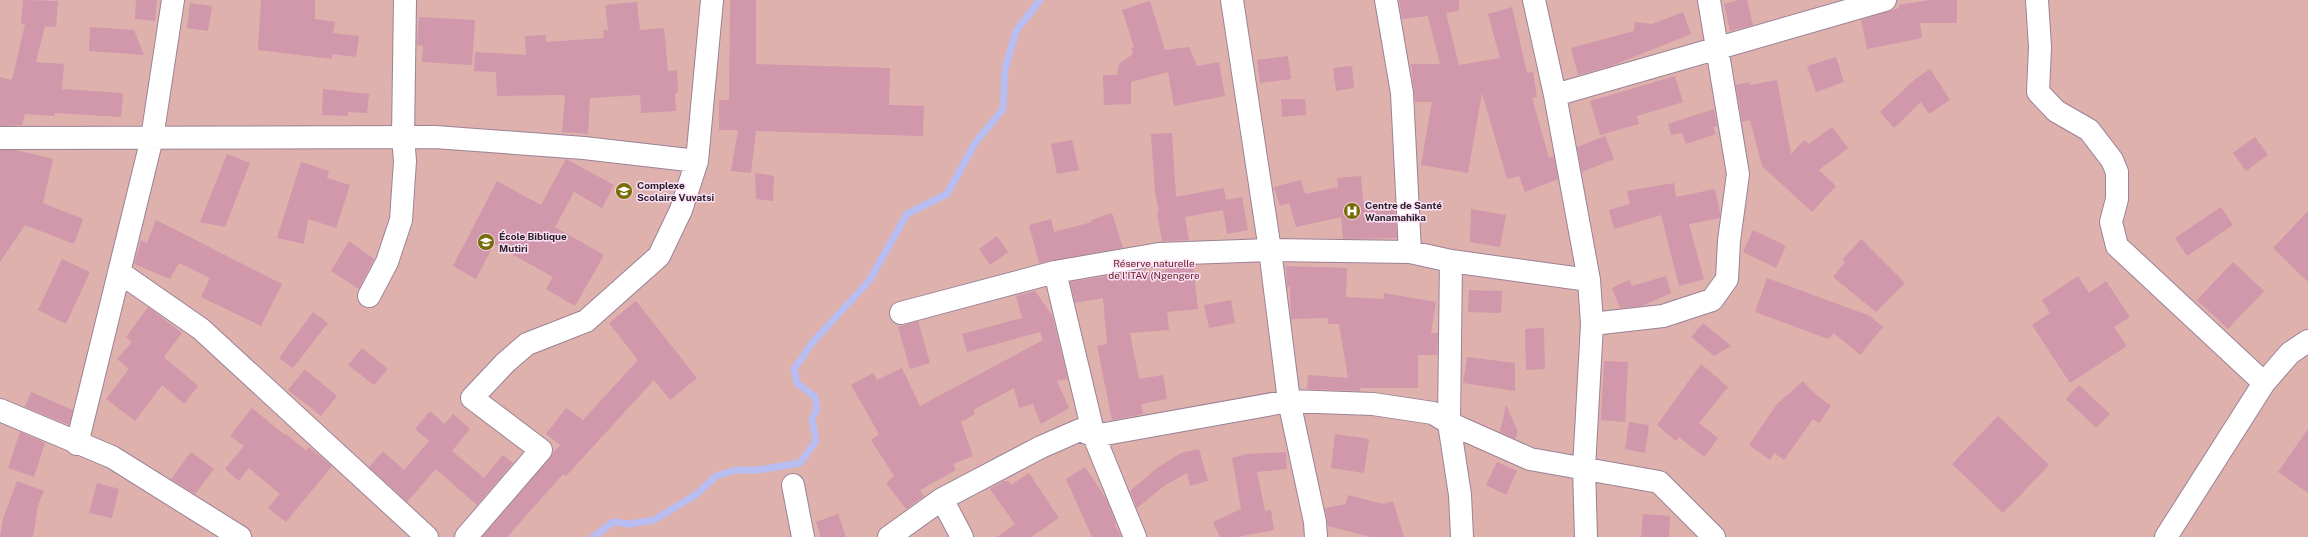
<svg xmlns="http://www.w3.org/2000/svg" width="2308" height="537" font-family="'Public Sans',sans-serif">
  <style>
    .green { fill: #deb1ad }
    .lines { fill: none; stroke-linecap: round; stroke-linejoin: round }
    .stream { stroke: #b8bdf2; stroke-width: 7 }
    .building { fill: #d197aa }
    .minor-casing { stroke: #9b8297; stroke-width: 24 }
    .minor { stroke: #fff; stroke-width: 22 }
    .labels { text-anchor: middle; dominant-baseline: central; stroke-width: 3; stroke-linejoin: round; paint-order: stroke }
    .poi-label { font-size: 10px; font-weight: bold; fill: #2b2129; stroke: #fbe0f6; text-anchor: start }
    .park-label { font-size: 10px; fill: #621a1b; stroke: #fbe0f6 }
  </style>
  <rect width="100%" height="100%" fill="#fbe0f6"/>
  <path class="green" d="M 0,0 L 2308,0 L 2308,537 L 0,537 Z"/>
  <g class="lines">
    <path class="stream" d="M 593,537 L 613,522 L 630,524 L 654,520 L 697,494 L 716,476 L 736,470 L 758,470 L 800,463 L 816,441 L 812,418 L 817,409 L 815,397 L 797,383 L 794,369 L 812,343 L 869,281 L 907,214 L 947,194 L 975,143 L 1003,109 L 1005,69 L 1016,31 L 1040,0"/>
  </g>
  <path class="building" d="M 23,0 L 58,1 L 56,27 L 45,26 L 36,62 L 64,64 L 62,89 L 123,93 L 121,117 L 55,113 L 54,116 L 25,114 L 22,125 L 0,126 L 0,77 L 12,80 L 25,24 L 21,24 Z
    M 136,0 L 157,0 L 155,21 L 135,19 Z
    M 261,0 L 315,0 L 315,19 L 335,22 L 333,33 L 359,36 L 356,57 L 332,54 L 332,59 L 258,50 Z
    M 730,0 L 756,0 L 756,64 L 890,68 L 889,105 L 924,106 L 923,136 L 756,131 L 751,173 L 731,171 L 738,130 L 719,130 L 719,100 L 729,100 Z
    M 1399,0 L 1459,0 L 1459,11 L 1446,13 L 1459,65 L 1500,58 L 1488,14 L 1512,7 L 1527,73 L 1533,72 L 1537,97 L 1532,98 L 1549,158 L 1554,156 L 1558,179 L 1525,192 L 1519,176 L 1507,179 L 1482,93 L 1468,173 L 1421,165 L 1432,102 L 1415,102 L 1411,64 L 1440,64 L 1428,16 L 1402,19 Z
    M 1739,0 L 1747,0 L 1753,25 L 1730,31 L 1724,4 Z
    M 1931,0 L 1957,0 L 1957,23 L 1920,23 L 1922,38 L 1867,49 L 1861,20 L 1899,8 L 1899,5 Z
    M 1150,1 L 1165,50 L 1189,47 L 1197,66 L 1219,62 L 1225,96 L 1174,106 L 1168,72 L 1131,82 L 1131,104 L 1104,105 L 1103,75 L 1117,75 L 1119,64 L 1133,54 L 1131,48 L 1134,47 L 1122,10 Z
    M 637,2 L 640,30 L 664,28 L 668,71 L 677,70 L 678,93 L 675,93 L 676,111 L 641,113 L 640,95 L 590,98 L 588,134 L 562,132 L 565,95 L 497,96 L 496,72 L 474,71 L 475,52 L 526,55 L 525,36 L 546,35 L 546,42 L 604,38 L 603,30 L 608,30 L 605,5 Z
    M 190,3 L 212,6 L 208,31 L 187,28 Z
    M 1683,12 L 1691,34 L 1611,66 L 1578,75 L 1571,48 L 1634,31 L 1635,22 L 1652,24 Z
    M 419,17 L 475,20 L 472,65 L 422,62 L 423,46 L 417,45 Z
    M 90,27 L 134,30 L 144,55 L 89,51 Z
    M 1288,56 L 1291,79 L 1260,83 L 1257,60 Z
    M 1836,57 L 1844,82 L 1816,92 L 1807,66 Z
    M 1352,66 L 1354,88 L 1336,91 L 1333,68 Z
    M 1930,69 L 1950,100 L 1929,114 L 1921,102 L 1894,128 L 1880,112 L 1914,80 Z
    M 1675,76 L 1683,102 L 1637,116 L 1639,124 L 1600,135 L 1590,101 Z
    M 1777,80 L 1791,154 L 1804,140 L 1809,144 L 1832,127 L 1848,148 L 1819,170 L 1836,186 L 1812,212 L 1762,166 L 1750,120 L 1742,122 L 1736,85 L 1750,82 L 1750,85 Z
    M 323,89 L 369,94 L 367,113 L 348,112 L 348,116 L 322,115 Z
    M 1281,99 L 1305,99 L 1306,115 L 1282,117 Z
    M 1714,109 L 1717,126 L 1713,127 L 1716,134 L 1686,144 L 1682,133 L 1671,135 L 1668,124 Z
    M 1172,133 L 1176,197 L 1224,188 L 1226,200 L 1242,197 L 1248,230 L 1227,234 L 1223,210 L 1185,217 L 1189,240 L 1162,241 L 1157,212 L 1159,211 L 1155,192 L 1151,134 Z
    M 1605,136 L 1614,159 L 1582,172 L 1577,147 Z
    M 2255,137 L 2268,155 L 2246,171 L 2233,153 Z
    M 1072,140 L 1079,170 L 1057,174 L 1051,144 Z
    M 0,150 L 16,150 L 53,159 L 43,203 L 83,219 L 74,244 L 25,225 L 0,262 Z
    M 227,154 L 250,163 L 225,227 L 200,222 Z
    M 566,159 L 614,185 L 602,208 L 574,192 L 555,227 L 604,255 L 575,306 L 546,289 L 553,277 L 494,244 L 476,279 L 453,266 L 497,181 L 541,205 Z
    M 301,162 L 329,171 L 327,178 L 350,185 L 336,228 L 308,219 L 304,244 L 277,238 Z
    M 755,173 L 774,176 L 773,201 L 756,199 Z
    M 1361,176 L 1364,208 L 1395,208 L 1397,238 L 1343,239 L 1341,217 L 1296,227 L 1289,203 L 1280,206 L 1274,187 L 1301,180 L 1305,194 L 1338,187 L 1337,178 Z
    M 1674,183 L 1676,197 L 1715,189 L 1720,213 L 1720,218 L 1689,224 L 1704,279 L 1679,286 L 1661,215 L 1614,229 L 1609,210 L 1630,204 L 1627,191 Z
    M 2221,207 L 2233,225 L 2187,256 L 2175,238 Z
    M 1471,209 L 1506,215 L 1500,247 L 1470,242 Z
    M 2308,211 L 2308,282 L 2273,248 Z
    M 1112,213 L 1123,248 L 1039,263 L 1029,225 L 1051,219 L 1054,232 L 1092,222 L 1091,220 Z
    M 156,220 L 282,284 L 261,326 L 201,297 L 210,278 L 179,263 L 170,279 L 134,264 L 141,240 L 147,243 Z
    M 1753,230 L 1786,246 L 1776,268 L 1743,252 Z
    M 997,236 L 1008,252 L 990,265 L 979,249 Z
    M 1861,239 L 1905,283 L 1876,312 L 1833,277 L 1845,262 L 1842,260 Z
    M 349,241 L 374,259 L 359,289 L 331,271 Z
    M 62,259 L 90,272 L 66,324 L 38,310 Z
    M 2233,262 L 2264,291 L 2228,329 L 2197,300 Z
    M 1193,265 L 1198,309 L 1167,312 L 1169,330 L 1130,333 L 1139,379 L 1163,375 L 1167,399 L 1141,404 L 1143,414 L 1112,420 L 1097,346 L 1107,344 L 1103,298 L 1075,303 L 1070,282 L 1130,272 L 1131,274 L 1166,271 L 1166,266 Z
    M 1286,266 L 1347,268 L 1346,297 L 1384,299 L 1384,293 L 1436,302 L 1431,333 L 1438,333 L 1437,355 L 1418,355 L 1418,388 L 1360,388 L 1360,391 L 1307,389 L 1308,375 L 1348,378 L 1339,324 L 1328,324 L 1328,318 L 1291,319 L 1290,287 L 1287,287 Z
    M 1666,276 L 1671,293 L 1642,306 L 1620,308 L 1612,288 L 1629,280 L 1632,286 Z
    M 2078,276 L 2089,293 L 2106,281 L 2130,317 L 2114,327 L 2127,346 L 2070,383 L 2032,325 L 2050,313 L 2042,300 Z
    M 1767,278 L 1870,316 L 1883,327 L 1860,355 L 1834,333 L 1828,339 L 1755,312 Z
    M 1469,290 L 1502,291 L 1501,313 L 1468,312 Z
    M 1035,291 L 1052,315 L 1068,379 L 1057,381 L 1069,408 L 1041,424 L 1033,404 L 1019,408 L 1014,388 L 973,410 L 975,414 L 961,422 L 973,456 L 953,464 L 956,470 L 920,490 L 924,496 L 906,509 L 886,483 L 894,476 L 871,440 L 879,434 L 851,385 L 873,373 L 877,380 L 902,368 L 920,406 L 1043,340 L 1040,332 L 967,352 L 962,334 L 1022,318 L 1016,296 Z
    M 1231,300 L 1235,323 L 1209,328 L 1204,305 Z
    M 636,301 L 697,378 L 670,400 L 654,380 L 566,476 L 563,474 L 507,537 L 482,537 L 560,445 L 546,434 L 566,408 L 583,420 L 638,360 L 609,323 Z
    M 148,307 L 182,333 L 164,357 L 198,386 L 184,404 L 162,385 L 135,421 L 106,399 L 129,369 L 117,359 L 132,342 L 126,337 Z
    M 313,312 L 328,323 L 293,368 L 279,358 Z
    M 918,321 L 930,363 L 910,369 L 898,327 Z
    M 1703,323 L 1731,346 L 1714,356 L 1691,337 Z
    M 1544,328 L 1545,369 L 1526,370 L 1525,329 Z
    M 362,348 L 388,369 L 374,385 L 348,365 Z
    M 1467,357 L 1515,363 L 1515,391 L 1463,383 Z
    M 1604,361 L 1628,362 L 1625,422 L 1601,420 Z
    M 1701,364 L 1728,387 L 1699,423 L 1718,438 L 1704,457 L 1679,437 L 1676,441 L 1657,425 Z
    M 305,369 L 337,396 L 321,416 L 288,390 Z
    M 1803,381 L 1815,394 L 1831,406 L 1819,423 L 1813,419 L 1784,460 L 1774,453 L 1770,460 L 1749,445 L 1777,404 Z
    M 2079,385 L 2110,414 L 2096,428 L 2066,399 Z
    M 31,392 L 73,410 L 69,425 L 25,407 Z
    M 1506,405 L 1518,432 L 1515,439 L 1500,432 Z
    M 252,408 L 285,435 L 286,434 L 306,451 L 309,447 L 332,466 L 286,522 L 268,508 L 280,494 L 249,468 L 239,481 L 225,469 L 244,446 L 230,436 Z
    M 430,411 L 444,424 L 453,414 L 470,429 L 452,451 L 484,478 L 503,455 L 513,463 L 477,505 L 436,469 L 407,502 L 369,467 L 383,451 L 404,470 L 429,441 L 415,429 Z
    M 1998,416 L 2049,465 L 2003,513 L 1952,464 Z
    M 1629,422 L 1649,425 L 1645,453 L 1625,449 Z
    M 2308,429 L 2308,493 L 2278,472 Z
    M 20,432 L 45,443 L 34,477 L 8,468 Z
    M 1335,434 L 1369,439 L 1364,473 L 1331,468 Z
    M 1199,449 L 1208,481 L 1190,486 L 1187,473 L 1164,486 L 1137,508 L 1130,491 L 1157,468 L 1181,453 Z
    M 191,452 L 214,469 L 195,494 L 171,479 Z
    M 1286,452 L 1287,469 L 1257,472 L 1265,511 L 1271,510 L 1274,530 L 1237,537 L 1220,537 L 1213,522 L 1241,509 L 1232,458 L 1246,454 Z
    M 1497,462 L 1517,471 L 1506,495 L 1486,485 Z
    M 1085,467 L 1107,500 L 1116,524 L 1115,525 L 1122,537 L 1092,537 L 1066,479 Z
    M 1029,473 L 1059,518 L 1031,537 L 997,537 L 1015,524 L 990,489 L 1004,481 L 1008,481 L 1011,485 Z
    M 17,481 L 44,491 L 38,505 L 33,537 L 0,537 L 3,519 Z
    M 97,483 L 119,489 L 112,518 L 89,513 Z
    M 1348,495 L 1383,504 L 1393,501 L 1404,537 L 1371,537 L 1328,526 L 1325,508 L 1346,504 Z
    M 838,514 L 846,537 L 821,537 L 816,522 Z
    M 1643,514 L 1670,516 L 1669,537 L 1641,537 Z"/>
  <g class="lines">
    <g class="minor-casing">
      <path id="minor" d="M 1232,0 L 1270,250 L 1289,401 L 1315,522 L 1316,537
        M 1386,0 L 1402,93 L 1410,252
        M 1534,0 L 1555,95 L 1589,280 L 1592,324 L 1584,468 L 1586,537
        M 2037,0 L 2040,47 L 2038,92 L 2056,111 L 2089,130 L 2112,160 L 2117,172 L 2117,199 L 2111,222 L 2117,246 L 2264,383
        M 1555,95 L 1885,0
        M 0,138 L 435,137 L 584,148 L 697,161
        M 1451,261 L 1449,423 L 1460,495 L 1462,537
        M 119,272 L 201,329 L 427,537
        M 1055,272 L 1094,436 L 1135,537
        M 369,296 L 387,262 L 401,220 L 405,161 L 403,137 L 405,0
        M 901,313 L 1055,272 L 1159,254 L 1270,250 L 1410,252 L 1451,261 L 1589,280
        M 1592,324 L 1663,316 L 1712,300 L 1727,279 L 1729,241 L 1738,174 L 1709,0
        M 0,410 L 112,457 L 240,537
        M 77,444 L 152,138 L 173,0
        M 793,485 L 803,537
        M 942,499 L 962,537
        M 466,537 L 541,450 L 472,398 L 505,363 L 527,344 L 586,321 L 659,256 L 681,210 L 697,161 L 712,0
        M 889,537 L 942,499 L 1041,447 L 1080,430 L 1094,436 L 1289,401 L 1373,404 L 1433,413 L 1449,423 L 1530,459 L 1659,482 L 1714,537
        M 2166,537 L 2264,383 L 2290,353 L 2308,341"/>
    </g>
    <use href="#minor" class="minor"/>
  </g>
  <defs>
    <g id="school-disc" transform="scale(0.9)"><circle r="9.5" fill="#796b05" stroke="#fbe0f6"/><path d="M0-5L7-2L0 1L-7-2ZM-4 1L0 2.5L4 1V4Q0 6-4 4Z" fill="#fff"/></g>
    <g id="hospital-disc" transform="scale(0.9)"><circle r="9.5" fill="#796b05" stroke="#fbe0f6"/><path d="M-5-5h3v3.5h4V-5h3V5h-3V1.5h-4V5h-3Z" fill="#fff"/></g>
  </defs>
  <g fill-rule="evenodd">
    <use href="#school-disc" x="624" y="191"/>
    <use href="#hospital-disc" x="1352" y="211"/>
    <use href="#school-disc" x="486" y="242"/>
  </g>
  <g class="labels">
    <g class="poi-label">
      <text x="637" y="185">Complexe<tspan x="637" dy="12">Scolaire Vuvatsi</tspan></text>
      <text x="1365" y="205">Centre de Santé<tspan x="1365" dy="12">Wanamahika</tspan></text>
      <text x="499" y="236">École Biblique<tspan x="499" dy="12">Mutiri</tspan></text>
    </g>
    <g class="park-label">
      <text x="1154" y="263">Réserve naturelle<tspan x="1154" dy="12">de l'ITAV (Ngengere</tspan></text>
    </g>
  </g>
</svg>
